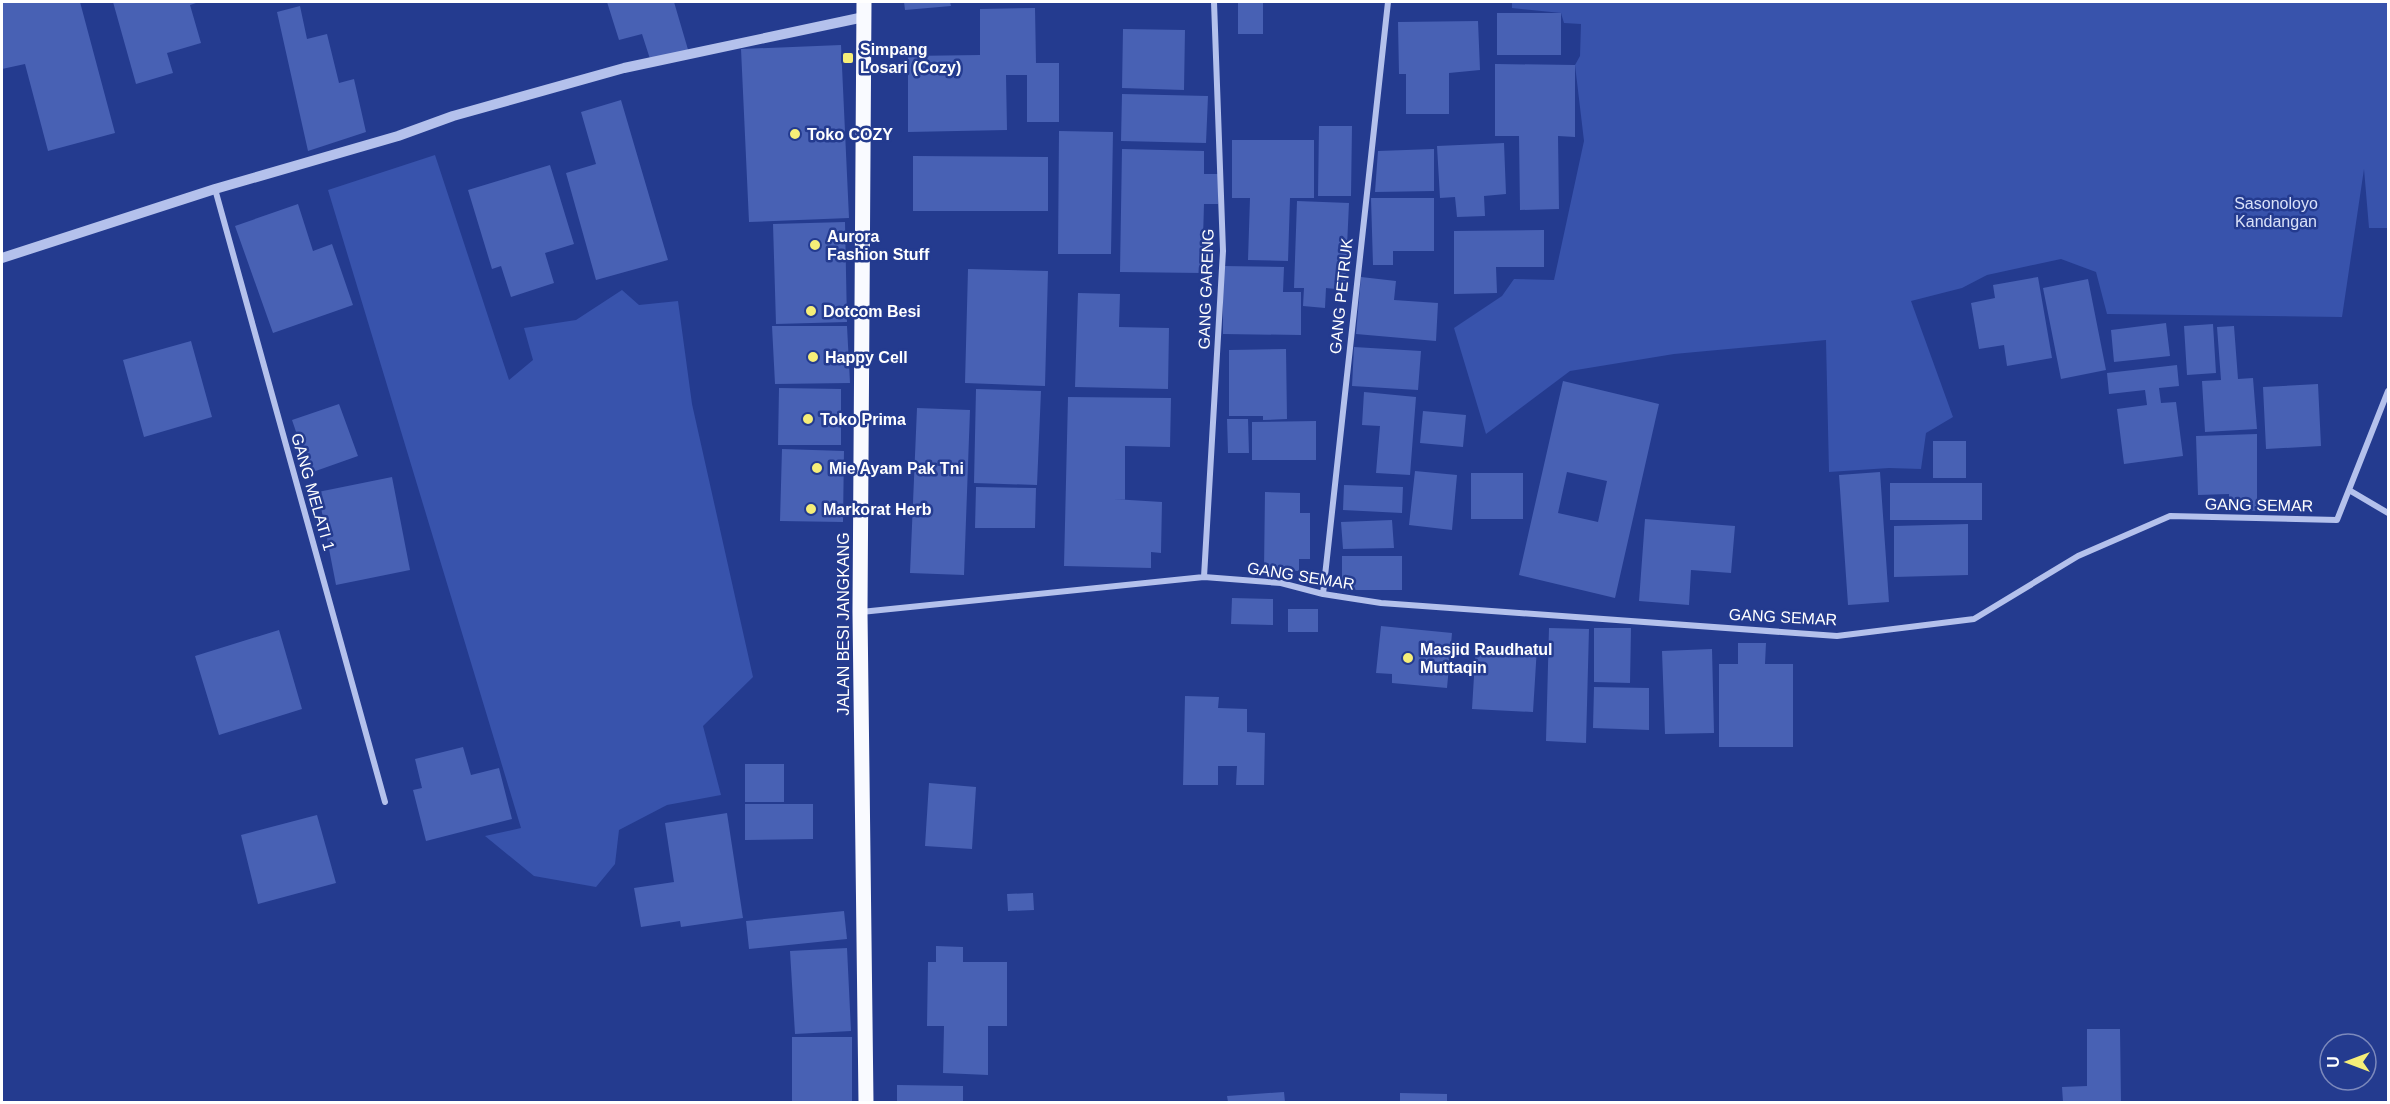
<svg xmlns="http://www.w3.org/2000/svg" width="2390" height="1104" font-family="Arial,sans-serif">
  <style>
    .green { fill: #3853ac }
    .building { fill: #4861b4; fill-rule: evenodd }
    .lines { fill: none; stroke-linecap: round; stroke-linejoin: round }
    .minor { stroke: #b4c1ec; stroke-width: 6 }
    .tertiary { stroke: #b4c1ec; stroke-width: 10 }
    .primary { stroke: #f9faff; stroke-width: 15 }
    .poi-dot { fill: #f6ee78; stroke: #243b8f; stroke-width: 2 }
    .labels { text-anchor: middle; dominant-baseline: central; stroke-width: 5; stroke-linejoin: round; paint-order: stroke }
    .poi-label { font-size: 16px; font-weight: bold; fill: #fff; stroke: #243b8f; text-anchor: start }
    .park-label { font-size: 16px; fill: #d9e1f9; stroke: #243b8f }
    .street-label { font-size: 16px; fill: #fff; stroke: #243b8f }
  </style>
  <rect width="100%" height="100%" fill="#243b8f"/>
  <path class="green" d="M 1512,2 L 2388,2 L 2388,228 L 2369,228 L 2364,169 L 2342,317 L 2107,314 L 2096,272 L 2061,259 L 1987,275 L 1962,288 L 1911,301 L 1953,417 L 1926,433 L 1921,469 L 1889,468 L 1829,472 L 1826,340 L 1674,354 L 1570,371 L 1486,434 L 1454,328 L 1502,296 L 1514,279 L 1554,280 L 1584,141 L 1575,65 L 1580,56 L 1581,24 L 1564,23 L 1561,13 L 1512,8 Z
    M 435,155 L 509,380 L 533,360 L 524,328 L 576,320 L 622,290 L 639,305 L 678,301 L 692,404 L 753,677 L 703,726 L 721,795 L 667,805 L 619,830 L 615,864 L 596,887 L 534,876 L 485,836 L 521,828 L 328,190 Z"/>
  <path class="building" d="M 2,2 L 80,2 L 115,133 L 48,151 L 25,64 L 2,69 Z
    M 113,2 L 199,2 L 190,5 L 201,43 L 167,53 L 173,73 L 136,84 Z
    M 607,2 L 674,2 L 689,53 L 651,62 L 642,34 L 619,40 Z
    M 904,2 L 950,2 L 951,6 L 905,10 Z
    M 1238,2 L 1263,2 L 1263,34 L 1238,34 Z
    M 300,6 L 307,39 L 327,34 L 339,83 L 354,79 L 366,132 L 308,151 L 277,12 Z
    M 1035,8 L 1036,63 L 1059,63 L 1059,122 L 1027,122 L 1027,75 L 1006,75 L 1007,130 L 908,132 L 908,56 L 980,55 L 980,9 Z
    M 1497,13 L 1561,13 L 1561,55 L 1497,55 Z
    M 1478,21 L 1480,70 L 1449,73 L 1449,114 L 1406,114 L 1406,74 L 1399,74 L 1398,22 Z
    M 1123,29 L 1185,30 L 1184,90 L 1122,88 Z
    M 841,45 L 849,218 L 749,222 L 741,49 Z
    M 1495,64 L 1575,65 L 1575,137 L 1558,136 L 1559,209 L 1520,210 L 1519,136 L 1495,136 Z
    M 1122,94 L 1208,96 L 1206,143 L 1121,141 Z
    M 621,100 L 668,260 L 596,280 L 566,173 L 596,164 L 581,112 Z
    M 1319,126 L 1352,126 L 1351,196 L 1318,196 Z
    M 1059,131 L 1113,132 L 1111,254 L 1058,254 Z
    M 1232,140 L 1314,140 L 1314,198 L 1290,198 L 1288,261 L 1248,260 L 1250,198 L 1232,198 Z
    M 1504,143 L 1506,194 L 1484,196 L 1485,216 L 1457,217 L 1455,197 L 1440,198 L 1437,146 Z
    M 1122,149 L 1204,151 L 1204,174 L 1219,174 L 1218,204 L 1204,204 L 1202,273 L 1120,272 Z
    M 1434,149 L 1434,191 L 1375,192 L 1378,151 Z
    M 913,156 L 1048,157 L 1048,211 L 913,211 Z
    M 550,165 L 574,244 L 545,253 L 554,283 L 511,297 L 501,266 L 492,269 L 468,190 Z
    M 1371,198 L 1434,198 L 1434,251 L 1393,251 L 1393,265 L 1373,265 Z
    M 1297,201 L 1349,203 L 1345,290 L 1326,288 L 1325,308 L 1303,306 L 1304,288 L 1294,288 Z
    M 298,204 L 313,251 L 332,244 L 353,305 L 273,333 L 235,226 Z
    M 845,222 L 847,322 L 776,324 L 773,224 Z
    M 1544,230 L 1544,267 L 1496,267 L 1497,293 L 1454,294 L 1454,231 Z
    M 1223,266 L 1284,267 L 1283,292 L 1301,292 L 1301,335 L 1223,334 Z
    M 968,269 L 1048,271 L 1045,386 L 965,383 Z
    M 1361,277 L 1396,281 L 1394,300 L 1438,303 L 1436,341 L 1356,334 Z
    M 2038,277 L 2052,358 L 2007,366 L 2004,345 L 1979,349 L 1971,303 L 1995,298 L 1993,285 Z
    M 2088,279 L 2106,370 L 2061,379 L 2043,288 Z
    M 1078,293 L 1120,294 L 1119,327 L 1169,328 L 1168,389 L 1075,387 Z
    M 2166,323 L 2170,356 L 2114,362 L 2111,330 Z
    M 2213,324 L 2216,373 L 2187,375 L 2184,326 Z
    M 772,326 L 847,326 L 850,383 L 775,384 Z
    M 2234,326 L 2238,379 L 2253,378 L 2257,429 L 2205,432 L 2202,381 L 2221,380 L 2217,327 Z
    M 191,341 L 212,417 L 144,437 L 123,360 Z
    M 1354,347 L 1421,351 L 1418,390 L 1352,386 Z
    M 1286,349 L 1287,419 L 1263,420 L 1263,416 L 1229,416 L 1229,350 Z
    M 2177,365 L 2179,386 L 2159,388 L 2161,403 L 2176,402 L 2183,456 L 2124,464 L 2117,409 L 2147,405 L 2145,390 L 2109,394 L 2107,373 Z
    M 1563,381 L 1659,404 L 1615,598 L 1519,575 ZM 1567,472 L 1607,481 L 1598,522 L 1558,513 Z
    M 2318,384 L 2321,446 L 2266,449 L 2263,387 Z
    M 779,388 L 841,389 L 841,445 L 778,445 Z
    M 976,389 L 1041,391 L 1037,485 L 974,483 Z
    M 1364,392 L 1416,397 L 1410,475 L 1376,473 L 1380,426 L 1362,425 Z
    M 1068,397 L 1171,398 L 1170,447 L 1125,446 L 1125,500 L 1113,499 L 1162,502 L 1161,553 L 1151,552 L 1151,568 L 1064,566 Z
    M 339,404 L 358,456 L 310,473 L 292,420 Z
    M 917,408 L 970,410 L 964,575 L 910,573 Z
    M 1423,411 L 1466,415 L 1463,447 L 1420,443 Z
    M 1227,419 L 1248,419 L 1249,453 L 1228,453 Z
    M 1316,421 L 1316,460 L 1252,460 L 1252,422 Z
    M 2257,434 L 2257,511 L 2229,510 L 2229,494 L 2198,495 L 2196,436 Z
    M 1933,441 L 1966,441 L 1966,478 L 1933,478 Z
    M 782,449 L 844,451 L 843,522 L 780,521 Z
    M 1415,471 L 1457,475 L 1452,530 L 1409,525 Z
    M 1880,472 L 1889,602 L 1848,605 L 1839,475 Z
    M 1471,473 L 1523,473 L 1523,519 L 1471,519 Z
    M 392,477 L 410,570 L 336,585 L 318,492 Z
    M 1890,483 L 1982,483 L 1982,520 L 1890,520 Z
    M 1344,485 L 1403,487 L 1402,513 L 1343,510 Z
    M 976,487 L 1036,488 L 1035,528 L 975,528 Z
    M 1265,492 L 1300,493 L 1300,513 L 1310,513 L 1310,559 L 1299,559 L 1299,571 L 1264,570 Z
    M 1645,519 L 1735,526 L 1731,573 L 1691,570 L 1689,605 L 1639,601 Z
    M 1392,520 L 1394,548 L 1343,549 L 1341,522 Z
    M 1968,524 L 1968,575 L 1894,577 L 1894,526 Z
    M 1342,556 L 1402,556 L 1402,590 L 1342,590 Z
    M 1232,598 L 1273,599 L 1273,625 L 1231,624 Z
    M 1288,609 L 1318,609 L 1318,632 L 1288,632 Z
    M 1381,626 L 1452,633 L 1447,688 L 1392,683 L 1392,674 L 1376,673 Z
    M 1549,628 L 1589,629 L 1586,743 L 1546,741 Z
    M 1594,628 L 1631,628 L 1630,683 L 1594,682 Z
    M 279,630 L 302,709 L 219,735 L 195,656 Z
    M 1476,643 L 1537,647 L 1533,712 L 1472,709 Z
    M 1738,643 L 1766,643 L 1765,664 L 1793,664 L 1793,747 L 1719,747 L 1719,664 L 1738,664 Z
    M 1712,649 L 1714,733 L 1665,734 L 1662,651 Z
    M 1594,687 L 1649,688 L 1649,730 L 1593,728 Z
    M 1185,696 L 1219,697 L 1218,708 L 1247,709 L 1247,732 L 1265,733 L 1264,785 L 1236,785 L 1237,766 L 1218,766 L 1218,785 L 1183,785 Z
    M 463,747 L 471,775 L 499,768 L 512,819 L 426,841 L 413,790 L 422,788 L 415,759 Z
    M 745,764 L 784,764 L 784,802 L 745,802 Z
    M 929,783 L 976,787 L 972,849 L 925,846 Z
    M 745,804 L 813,804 L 813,839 L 745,840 Z
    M 727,813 L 743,918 L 681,927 L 680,921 L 641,927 L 634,888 L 674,882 L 665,823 Z
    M 317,815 L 336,883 L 258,904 L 241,835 Z
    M 1033,893 L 1034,910 L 1008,911 L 1007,894 Z
    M 844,911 L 847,939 L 749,949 L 746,921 Z
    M 936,946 L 963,947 L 963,962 L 1007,962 L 1007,1026 L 988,1026 L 988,1075 L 943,1073 L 944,1026 L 927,1026 L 928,962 L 936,962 Z
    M 847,948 L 851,1031 L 795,1034 L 790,951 Z
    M 2087,1029 L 2120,1029 L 2121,1102 L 2063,1102 L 2062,1087 L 2087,1086 Z
    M 792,1037 L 852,1037 L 852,1102 L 792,1102 Z
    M 897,1085 L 963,1086 L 963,1102 L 897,1102 Z
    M 1284,1092 L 1285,1102 L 1228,1102 L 1227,1096 Z
    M 1400,1093 L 1447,1094 L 1447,1102 L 1400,1102 Z"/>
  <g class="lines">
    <path class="minor" d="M 215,189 L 385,802
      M 2349,490 L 2388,513
      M 1204,577 L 1223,251 L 1214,2
      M 1323,594 L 1388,2
      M 861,612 L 1204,577 L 1281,583 L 1323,594 L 1381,603 L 1837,636 L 1974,619 L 2078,556 L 2170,516 L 2337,520 L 2388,391"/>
    <path class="tertiary" d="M 2,258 L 215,189 L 398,136 L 453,116 L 624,68 L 864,17"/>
    <path class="primary" d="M 864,2 L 860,612 L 866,1102"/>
  </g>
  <g class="poi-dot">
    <rect x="842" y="52" width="12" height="12" rx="3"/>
    <circle cx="795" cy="134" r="6"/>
    <circle cx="815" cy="245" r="6"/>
    <circle cx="811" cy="311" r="6"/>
    <circle cx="813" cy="357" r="6"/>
    <circle cx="808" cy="419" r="6"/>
    <circle cx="817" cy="468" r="6"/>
    <circle cx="811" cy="509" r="6"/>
    <circle cx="1408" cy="658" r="6"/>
  </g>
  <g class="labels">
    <g class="poi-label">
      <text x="860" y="49">Simpang<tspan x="860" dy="18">Losari (Cozy)</tspan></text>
      <text x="807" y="134">Toko COZY</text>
      <text x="827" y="236">Aurora<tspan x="827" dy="18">Fashion Stuff</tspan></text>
      <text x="823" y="311">Dotcom Besi</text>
      <text x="825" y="357">Happy Cell</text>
      <text x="820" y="419">Toko Prima</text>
      <text x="829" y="468">Mie Ayam Pak Tni</text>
      <text x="823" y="509">Markorat Herb</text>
      <text x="1420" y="649">Masjid Raudhatul<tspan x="1420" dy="18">Muttaqin</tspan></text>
    </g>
    <g class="park-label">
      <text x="2276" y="203">Sasonoloyo<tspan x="2276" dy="18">Kandangan</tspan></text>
    </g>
    <g class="street-label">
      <text transform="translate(1206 289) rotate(-88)">GANG GARENG</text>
      <text transform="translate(1341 296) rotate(-84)">GANG PETRUK</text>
      <text transform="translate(313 492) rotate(74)">GANG MELATI 1</text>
      <text transform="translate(2259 505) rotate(1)">GANG SEMAR</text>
      <text transform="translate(1301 576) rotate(9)">GANG SEMAR</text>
      <text transform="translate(1783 617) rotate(3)">GANG SEMAR</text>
      <text transform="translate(843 624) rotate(-90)">JALAN BESI JANGKANG</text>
    </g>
  </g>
  <rect width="2390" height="1104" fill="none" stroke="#ffffff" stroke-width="6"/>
  <g transform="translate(2348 1062) rotate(270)"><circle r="28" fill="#243b8f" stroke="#7c89bc" stroke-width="1.5"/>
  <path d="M0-4.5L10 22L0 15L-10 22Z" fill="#f6ee78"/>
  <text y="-9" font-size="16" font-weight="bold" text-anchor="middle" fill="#ffffff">U</text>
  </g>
</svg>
